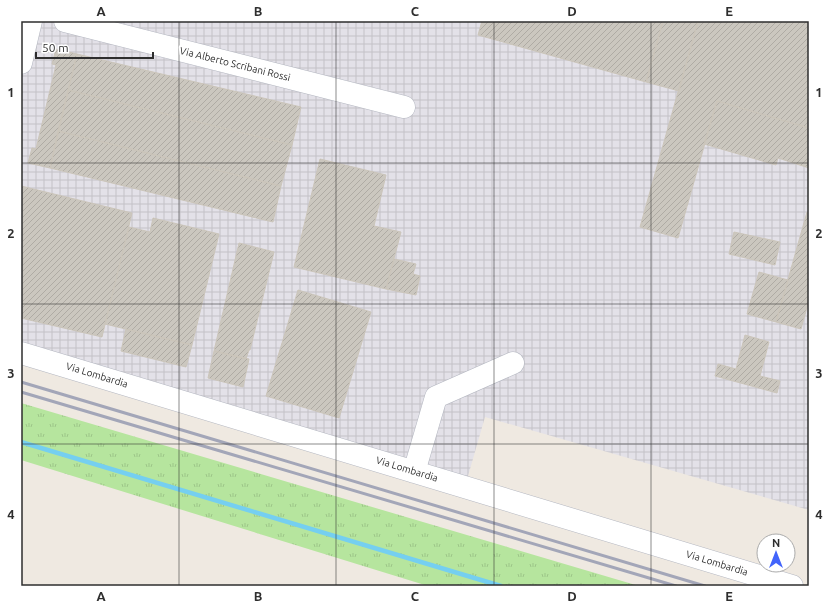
<svg xmlns="http://www.w3.org/2000/svg" width="830" height="607" font-family="Ubuntu,sans-serif">
  <style>
    .industrial { fill: url(#industrial-grid) }
    .grass { fill: url(#grass-tufts) }
    .lines { fill: none; stroke-linecap: round; stroke-linejoin: round }
    .stream { stroke: #75cff0; stroke-width: 4.5 }
    .building { fill: url(#building-hatch); stroke: #cbc5ba }
    .minor-casing { stroke: #b4b7c1; stroke-width: 23 }
    .minor { stroke: #fff; stroke-width: 22 }
    .rail { stroke: #a3a6b8; stroke-width: 3 }
    .grid { fill: none; stroke: #2e2e2e; stroke-width: 1; stroke-opacity: 0.55 }
    .labels { text-anchor: middle; dominant-baseline: central; stroke-width: 4; stroke-linejoin: round; paint-order: stroke }
    .street-label { font-size: 10px; fill: #2e2e2e; stroke: #fff }
    .neatline { fill: none; stroke: #2e2e2e; stroke-width: 1.5 }
    .grid-label { font-size: 13px; text-anchor: middle; font-weight: bold; fill: #2e2e2e }
  </style>
  <defs>
    <pattern id="industrial-grid" width="8" height="8" patternUnits="userSpaceOnUse"><rect width="8" height="8" fill="#e3e1e8"/><path d="M0 4h8M4 0v8" fill="none" stroke="#c3c1c7"/></pattern>
    <pattern id="grass-tufts" width="24" height="20" patternUnits="userSpaceOnUse"><rect width="24" height="20" fill="#b6e59e"/><path d="M3 7l-1-3M5 7V3M7 7l1-3M15 17l-1-3M17 17v-4M19 17l1-3" fill="none" stroke="#9dc588"/></pattern>
    <pattern id="building-hatch" width="6" height="6" patternUnits="userSpaceOnUse"><rect width="6" height="6" fill="#cbc7bf"/><path d="M-1 1l2-2M0 6l6-6M5 7l2-2" fill="none" stroke="#afaba4"/></pattern>
  </defs>
  <rect width="100%" height="100%" fill="#efe9e1"/>
  <path class="industrial" d="M 21,21 L 809,21 L 809,510 L 485,417 L 464,490 L 21,357 Z"/>
  <path class="grass" d="M 21,403 L 639,586 L 428,586 L 21,460 Z"/>
  <g class="lines">
    <path class="stream" d="M 21,442 L 501,586"/>
  </g>
  <path class="building" d="M 482,21 L 663,21 L 646,82 L 478,35 Z
    M 663,21 L 698,21 L 679,91 L 646,82 Z
    M 698,21 L 809,21 L 809,128 L 717,101 L 678,238 L 640,227 Z
    M 56,49 L 77,54 L 50,168 L 28,163 L 32,148 L 36,149 L 56,65 L 52,64 Z
    M 77,54 L 301,107 L 292,145 L 68,90 Z
    M 68,90 L 292,145 L 281,186 L 58,131 Z
    M 717,101 L 809,128 L 809,168 L 778,158 L 776,165 L 704,144 Z
    M 58,131 L 281,186 L 273,222 L 50,168 Z
    M 320,159 L 386,175 L 374,226 L 401,232 L 386,289 L 294,267 Z
    M 21,186 L 132,213 L 102,337 L 21,318 Z
    M 807,212 L 809,213 L 809,300 L 801,329 L 776,322 Z
    M 153,218 L 219,234 L 192,345 L 105,324 L 129,227 L 150,232 Z
    M 734,232 L 780,242 L 775,265 L 729,254 Z
    M 239,243 L 274,252 L 250,350 L 249,350 L 246,359 L 214,351 Z
    M 394,259 L 416,264 L 413,274 L 420,276 L 416,295 L 386,289 Z
    M 759,272 L 788,280 L 776,322 L 747,314 Z
    M 298,290 L 371,312 L 339,418 L 266,396 Z
    M 126,329 L 192,345 L 186,367 L 121,351 Z
    M 745,335 L 769,342 L 760,376 L 780,381 L 777,393 L 715,376 L 718,364 L 736,369 Z
    M 214,351 L 249,359 L 243,387 L 208,378 Z"/>
  <g class="lines">
    <g class="minor-casing">
      <path id="minor" d="M 65,21 L 404,107
        M 21,63 L 31,21
        M 21,353 L 792,586
        M 414,472 L 436,397 L 513,363"/>
    </g>
    <use href="#minor" class="minor"/>
    <path class="rail" d="M 21,382 L 705,586
      M 21,392 L 676,586"/>
  </g>
  <path class="grid" d="M 179,21 L 179,586M 336,21 L 336,586M 494,21 L 494,586M 651,21 L 651,586M 21,163 L 809,163M 21,304 L 809,304M 21,444 L 809,444"/>
  <g class="labels">
    <g class="street-label">
      <text transform="translate(235 64) rotate(14)">Via Alberto Scribani Rossi</text>
      <text transform="translate(97 375) rotate(17)">Via Lombardia</text>
      <text transform="translate(407 469) rotate(17)">Via Lombardia</text>
      <text transform="translate(717 563) rotate(17)">Via Lombardia</text>
    </g>
  </g>
  <rect width="830" height="607" fill="none" stroke="#ffffff" stroke-width="44"/>
  <g transform="translate(776 553)"><circle r="19" fill="#ffffff" stroke="#ababab"/>
  <path d="M0-3L7 15L0 10L-7 15Z" fill="#4264fb"/>
  <text y="-6" font-size="11" font-weight="bold" text-anchor="middle" fill="#2e2e2e">N</text>
  </g>
  <path d="M36 52v6h117v-6" fill="none" stroke="#2e2e2e" stroke-width="2"/>
  <text x="42" y="52" font-size="12" fill="#2e2e2e" stroke="#ffffff" stroke-width="3" paint-order="stroke">50 m</text>
  <rect x="22" y="22" width="786" height="563" class="neatline"/>
  <g class="grid-label">
    <text x="101" y="16">A</text>
    <text x="258" y="16">B</text>
    <text x="415" y="16">C</text>
    <text x="572" y="16">D</text>
    <text x="729" y="16">E</text>
    <text x="11" y="97">1</text>
    <text x="819" y="97">1</text>
    <text x="11" y="238">2</text>
    <text x="819" y="238">2</text>
    <text x="11" y="378">3</text>
    <text x="819" y="378">3</text>
    <text x="11" y="519">4</text>
    <text x="819" y="519">4</text>
    <text x="101" y="601">A</text>
    <text x="258" y="601">B</text>
    <text x="415" y="601">C</text>
    <text x="572" y="601">D</text>
    <text x="729" y="601">E</text>
  </g>
</svg>
